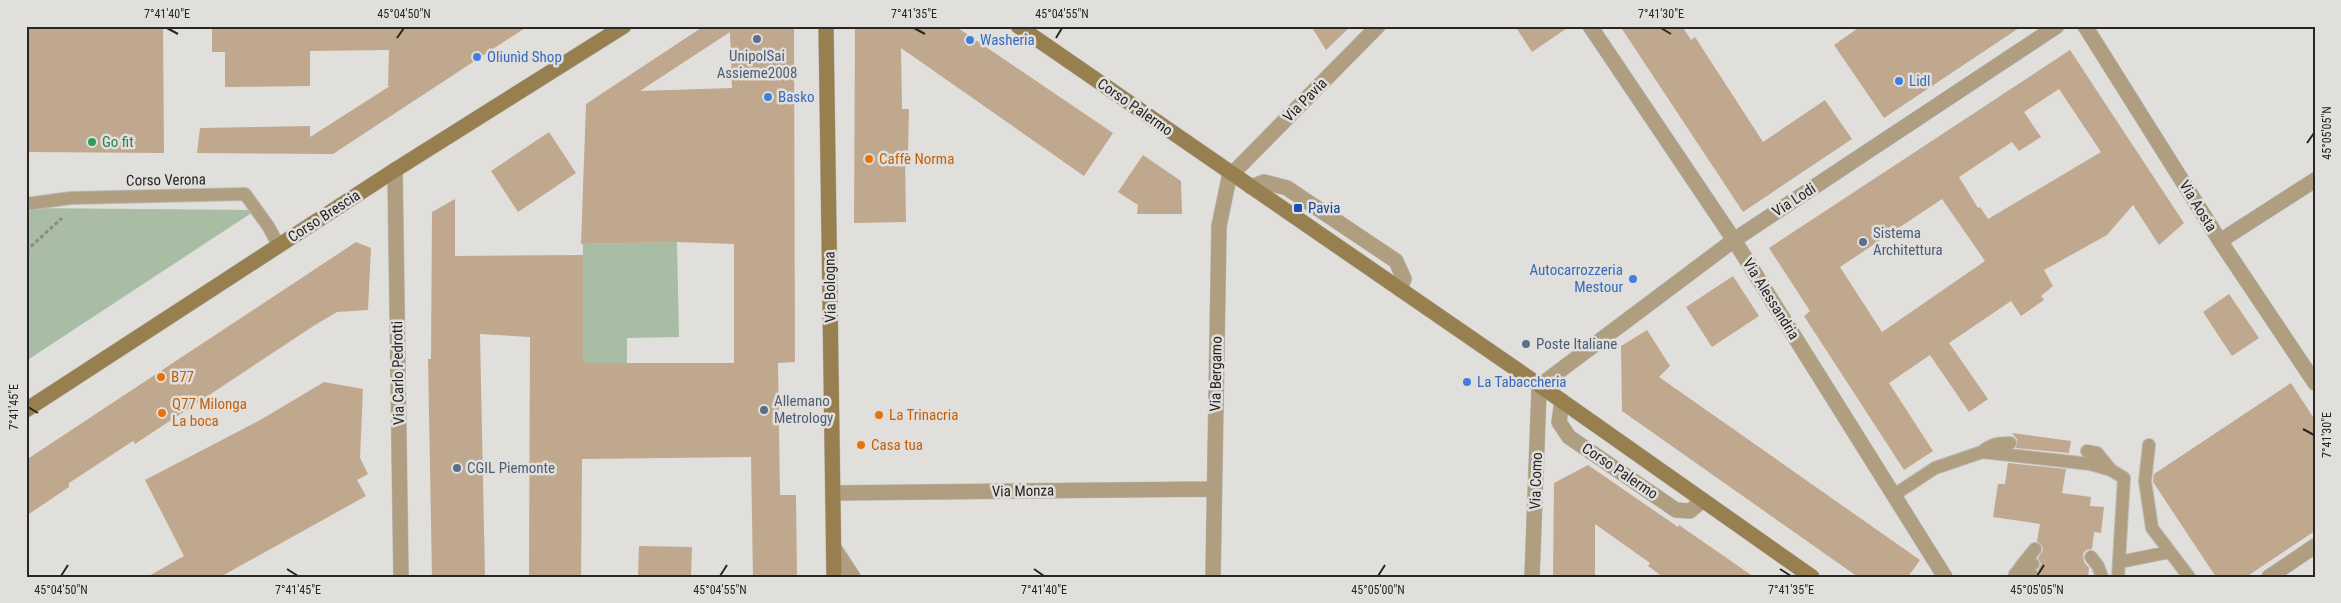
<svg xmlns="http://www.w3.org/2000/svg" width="2341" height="603" font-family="'Roboto Condensed',sans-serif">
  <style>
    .green { fill: #a8bda3 }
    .building { fill: #c0a88e; fill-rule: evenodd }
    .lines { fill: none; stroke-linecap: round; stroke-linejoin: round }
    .lane-casing { stroke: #bcbab7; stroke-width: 14 }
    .street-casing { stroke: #bcbab7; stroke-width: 16 }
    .secondary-casing { stroke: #bcbab7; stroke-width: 16 }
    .path { stroke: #8d8b89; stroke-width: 3; stroke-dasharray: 4 2.5; stroke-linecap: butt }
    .lane { stroke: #af9f80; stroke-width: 12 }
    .street { stroke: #af9f80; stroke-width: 15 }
    .secondary { stroke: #977f4f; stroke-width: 15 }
    .ticks { fill: none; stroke: #272625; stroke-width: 2 }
    .service-dot { fill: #5c6f8a; stroke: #e1dfdc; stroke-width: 2 }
    .shop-dot { fill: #3f7fe0; stroke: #e1dfdc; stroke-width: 2 }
    .leisure-dot { fill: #2e9e5b; stroke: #e1dfdc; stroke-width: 2 }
    .food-dot { fill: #e8710a; stroke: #e1dfdc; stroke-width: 2 }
    .transit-dot { fill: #1a4fb4; stroke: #e1dfdc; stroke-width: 2 }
    .labels { text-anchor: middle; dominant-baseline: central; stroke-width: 5; stroke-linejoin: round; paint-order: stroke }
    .shop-label { font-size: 15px; fill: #366cbe; stroke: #e1dfdc; text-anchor: start }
    .service-label { font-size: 15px; fill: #4e5e75; stroke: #e1dfdc; text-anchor: start }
    .street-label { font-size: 15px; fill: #272625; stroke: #e1dfdc }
    .leisure-label { font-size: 15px; fill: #27864d; stroke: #e1dfdc; text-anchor: start }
    .food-label { font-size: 15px; fill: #c56008; stroke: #e1dfdc; text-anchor: start }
    .transit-label { font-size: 15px; fill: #164399; stroke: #e1dfdc; text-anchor: start }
    .neatline { fill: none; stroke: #272625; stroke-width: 2 }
    .ticks-label { font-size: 12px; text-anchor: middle; fill: #272625 }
  </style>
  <rect width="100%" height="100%" fill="#e1dfdc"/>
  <path class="green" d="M 26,208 L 256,210 L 26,361 Z
    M 677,242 L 679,337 L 627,338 L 627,363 L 582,363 L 583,244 Z"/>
  <path class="building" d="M 28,26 L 163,26 L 164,153 L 28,152 Z
    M 212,26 L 528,26 L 333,154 L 197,153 L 200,128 L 310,126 L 310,137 L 390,86 L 388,86 L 389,50 L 310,51 L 310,86 L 225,87 L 225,52 L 212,52 Z
    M 704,26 L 794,26 L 795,362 L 778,363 L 780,495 L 796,495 L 797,577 L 753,577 L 751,457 L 582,459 L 581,577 L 529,577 L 530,337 L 480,334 L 485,577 L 432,577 L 428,359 L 431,359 L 432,212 L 455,199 L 455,256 L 583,255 L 583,363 L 734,363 L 734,244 L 677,242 L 581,244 L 586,104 ZM 730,32 L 732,88 L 640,91 Z
    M 855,26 L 955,26 L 1113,133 L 1084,176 L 901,48 L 902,109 L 909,109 L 908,153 L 905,153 L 906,222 L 854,223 Z
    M 1311,26 L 1351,26 L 1326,50 Z
    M 1515,26 L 1570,26 L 1532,52 Z
    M 1620,26 L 1682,26 L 1691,40 L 1695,37 L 1763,142 L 1825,100 L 1852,139 L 1743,212 Z
    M 1861,26 L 2022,26 L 1884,118 L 1834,45 Z
    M 2070,50 L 2184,223 L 2159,245 L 2133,205 L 2107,235 L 2044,270 L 2053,286 L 2041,296 L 2044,300 L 2021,316 L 2011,301 L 1949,343 L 1988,399 L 1969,412 L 1930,355 L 1889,383 L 1933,451 L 1904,470 L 1804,316 L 1810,311 L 1769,248 ZM 2059,89 L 2101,152 L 1988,219 L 1980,207 L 1978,208 L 1959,177 L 2012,142 L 2019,151 L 2041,137 L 2024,112 ZM 1942,199 L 1985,261 L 1882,332 L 1840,267 Z
    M 549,132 L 576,173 L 518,212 L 491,171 Z
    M 1143,155 L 1181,181 L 1182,214 L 1137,214 L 1138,205 L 1118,192 Z
    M 356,242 L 371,248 L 368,310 L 337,312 L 315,325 L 135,444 L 133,441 L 69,483 L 69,487 L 26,516 L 26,460 Z
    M 1733,276 L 1759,316 L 1712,347 L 1686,307 Z
    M 2229,294 L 2259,338 L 2232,356 L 2203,312 Z
    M 1647,330 L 1670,366 L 1659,377 L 1920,560 L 1908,577 L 1858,577 L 1622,411 L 1621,346 Z
    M 324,382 L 363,389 L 360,458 L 368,474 L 357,480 L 366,496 L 220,577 L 147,577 L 184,556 L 145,480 L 262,419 Z
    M 2291,383 L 2315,420 L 2315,531 L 2246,577 L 2216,577 L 2153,482 L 2154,474 Z
    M 2012,433 L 2071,441 L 2069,453 L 2016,448 L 2017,439 Z
    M 2008,463 L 2066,469 L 2062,493 L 2091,497 L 2090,506 L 2104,507 L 2101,533 L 2094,532 L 2092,549 L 2086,550 L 2083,554 L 2084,562 L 2089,568 L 2088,577 L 2040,577 L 2038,570 L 2041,564 L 2038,558 L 2043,550 L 2042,546 L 2037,541 L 2040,524 L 1993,517 L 1998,484 L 2005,484 Z
    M 1588,465 L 1678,527 L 1679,525 L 1754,577 L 1663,577 L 1648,566 L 1650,563 L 1595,524 L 1595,577 L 1553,577 L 1554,483 Z
    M 639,546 L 692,547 L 691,577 L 638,577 Z"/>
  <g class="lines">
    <g class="lane-casing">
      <path id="lane" d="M 26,204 L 71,198 L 245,194 L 268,226 L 279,246
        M 2149,445 L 2145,481 L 2152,528 L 2189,577
        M 2087,451 L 2097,453 L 2111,470
        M 1982,452 C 1991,444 1998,443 2010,443
        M 1894,495 L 1935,468 L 1982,452 L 2090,464 L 2111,470 L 2124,478 L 2118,577
        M 2091,557 L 2098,566 L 2102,577
        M 2120,562 L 2169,552
        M 2022,565 L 2035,549
        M 2015,574 L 2032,575
        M 2014,577 L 2022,565 L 2033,564"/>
    </g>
    <g class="street-casing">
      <path id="street" d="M 1590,26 L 1734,240 L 1945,577
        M 2085,26 L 2220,241 L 2315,383
        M 395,170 L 401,577
        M 1251,187 L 1264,182 L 1287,188 L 1396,261 L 1404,279 L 1400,289
        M 2220,241 L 2315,180
        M 1562,401 L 1559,422 L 1569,437 L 1676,510 L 1690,511 L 1703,500
        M 833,493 L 1213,489
        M 834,548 L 853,577
        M 1213,577 L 1219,226 L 1229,178 L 1232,174 L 1378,26
        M 1532,577 L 1539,391 L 1546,381 L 1734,240 L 2057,26
        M 2269,577 L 2315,546"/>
    </g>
    <g class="secondary-casing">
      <path id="secondary" d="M 826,26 L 834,577
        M 1018,26 L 1542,387 L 1812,577
        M 26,410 L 395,170 L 624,26"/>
    </g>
    <path class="path" d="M 26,251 L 62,218"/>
    <use href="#lane" class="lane"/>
    <use href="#street" class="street"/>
    <use href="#secondary" class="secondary"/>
  </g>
  <path class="ticks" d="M 167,28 L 178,34M 914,28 L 925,34M 1661,28 L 1671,34M 397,38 L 404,28M 1056,38 L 1062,28M 2307,143 L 2314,133M 28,407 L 38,413M 2303,429 L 2314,435M 287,569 L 298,576M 1034,569 L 1044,576M 1780,569 L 1791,576M 61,576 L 68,565M 720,576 L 727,565M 1378,576 L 1385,565M 2037,576 L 2044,565"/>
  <g class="service-dot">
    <circle cx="757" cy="39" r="5"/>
    <circle cx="1863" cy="242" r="5"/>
    <circle cx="1526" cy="344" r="5"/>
    <circle cx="764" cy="410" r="5"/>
    <circle cx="457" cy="468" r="5"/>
  </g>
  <g class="shop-dot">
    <circle cx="970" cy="40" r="5"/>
    <circle cx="477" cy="57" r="5"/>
    <circle cx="1899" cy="81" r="5"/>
    <circle cx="768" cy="97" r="5"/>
    <circle cx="1633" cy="279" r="5"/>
    <circle cx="1467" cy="382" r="5"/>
  </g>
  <circle class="leisure-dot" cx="92" cy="142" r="5"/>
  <g class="food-dot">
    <circle cx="869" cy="159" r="5"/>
    <circle cx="161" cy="377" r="5"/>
    <circle cx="162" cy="413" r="5"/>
    <circle cx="879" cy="415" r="5"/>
    <circle cx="861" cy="445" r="5"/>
  </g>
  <rect class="transit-dot" x="1293" y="203" width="10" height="10" rx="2.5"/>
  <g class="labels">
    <g class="shop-label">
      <text x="980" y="40">Washeria</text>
      <text x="487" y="57">Oliunìd Shop</text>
      <text x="1909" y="81">Lidl</text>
      <text x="778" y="97">Basko</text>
      <text x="1623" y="270" text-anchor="end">Autocarrozzeria<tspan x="1623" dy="17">Mestour</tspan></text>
      <text x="1477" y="382">La Tabaccheria</text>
    </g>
    <g class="service-label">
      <text x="757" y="56" text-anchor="middle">UnipolSai<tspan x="757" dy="17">Assieme2008</tspan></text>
      <text x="1873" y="233">Sistema<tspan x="1873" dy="17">Architettura</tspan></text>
      <text x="1536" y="344">Poste Italiane</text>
      <text x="774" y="401">Allemano<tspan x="774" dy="17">Metrology</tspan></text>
      <text x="467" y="468">CGIL Piemonte</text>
    </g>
    <g class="street-label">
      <text transform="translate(1305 100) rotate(-45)">Via Pavia</text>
      <text transform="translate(1135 107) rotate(35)">Corso Palermo</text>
      <text transform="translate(166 180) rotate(-1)">Corso Verona</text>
      <text transform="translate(1794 200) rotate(-33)">Via Lodi</text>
      <text transform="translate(2198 206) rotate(58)">Via Aosta</text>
      <text transform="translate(324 216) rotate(-33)">Corso Brescia</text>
      <text transform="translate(830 287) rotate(-91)">Via Bologna</text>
      <text transform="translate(1771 299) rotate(58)">Via Alessandria</text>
      <text transform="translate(398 373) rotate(-91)">Via Carlo Pedrotti</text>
      <text transform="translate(1216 374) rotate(-89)">Via Bergamo</text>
      <text transform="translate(1620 471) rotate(34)">Corso Palermo</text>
      <text transform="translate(1536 481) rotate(-88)">Via Como</text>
      <text transform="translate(1023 491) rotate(-1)">Via Monza</text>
    </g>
    <g class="leisure-label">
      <text x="102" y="142">Go fit</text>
    </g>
    <g class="food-label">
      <text x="879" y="159">Caffè Norma</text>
      <text x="171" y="377">B77</text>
      <text x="172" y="404">Q77 Milonga<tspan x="172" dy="17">La boca</tspan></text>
      <text x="889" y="415">La Trinacria</text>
      <text x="871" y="445">Casa tua</text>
    </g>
    <g class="transit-label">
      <text x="1308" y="208">Pavia</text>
    </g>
  </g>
  <rect width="2341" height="603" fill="none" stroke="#e1dfdc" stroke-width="55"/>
  <rect x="28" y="28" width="2286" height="548" class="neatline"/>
  <g class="ticks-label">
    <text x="167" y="18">7°41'40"E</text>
    <text x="404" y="18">45°04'50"N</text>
    <text x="914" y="18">7°41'35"E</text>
    <text x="1062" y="18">45°04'55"N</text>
    <text x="1661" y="18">7°41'30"E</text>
    <text transform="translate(2327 133) rotate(-90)" y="4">45°05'05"N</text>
    <text transform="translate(14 407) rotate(-90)" y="4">7°41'45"E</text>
    <text transform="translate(2327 435) rotate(-90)" y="4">7°41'30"E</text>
    <text x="61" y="594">45°04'50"N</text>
    <text x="298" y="594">7°41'45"E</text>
    <text x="720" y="594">45°04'55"N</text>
    <text x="1044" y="594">7°41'40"E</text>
    <text x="1378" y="594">45°05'00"N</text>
    <text x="1791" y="594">7°41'35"E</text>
    <text x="2037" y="594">45°05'05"N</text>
  </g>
</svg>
